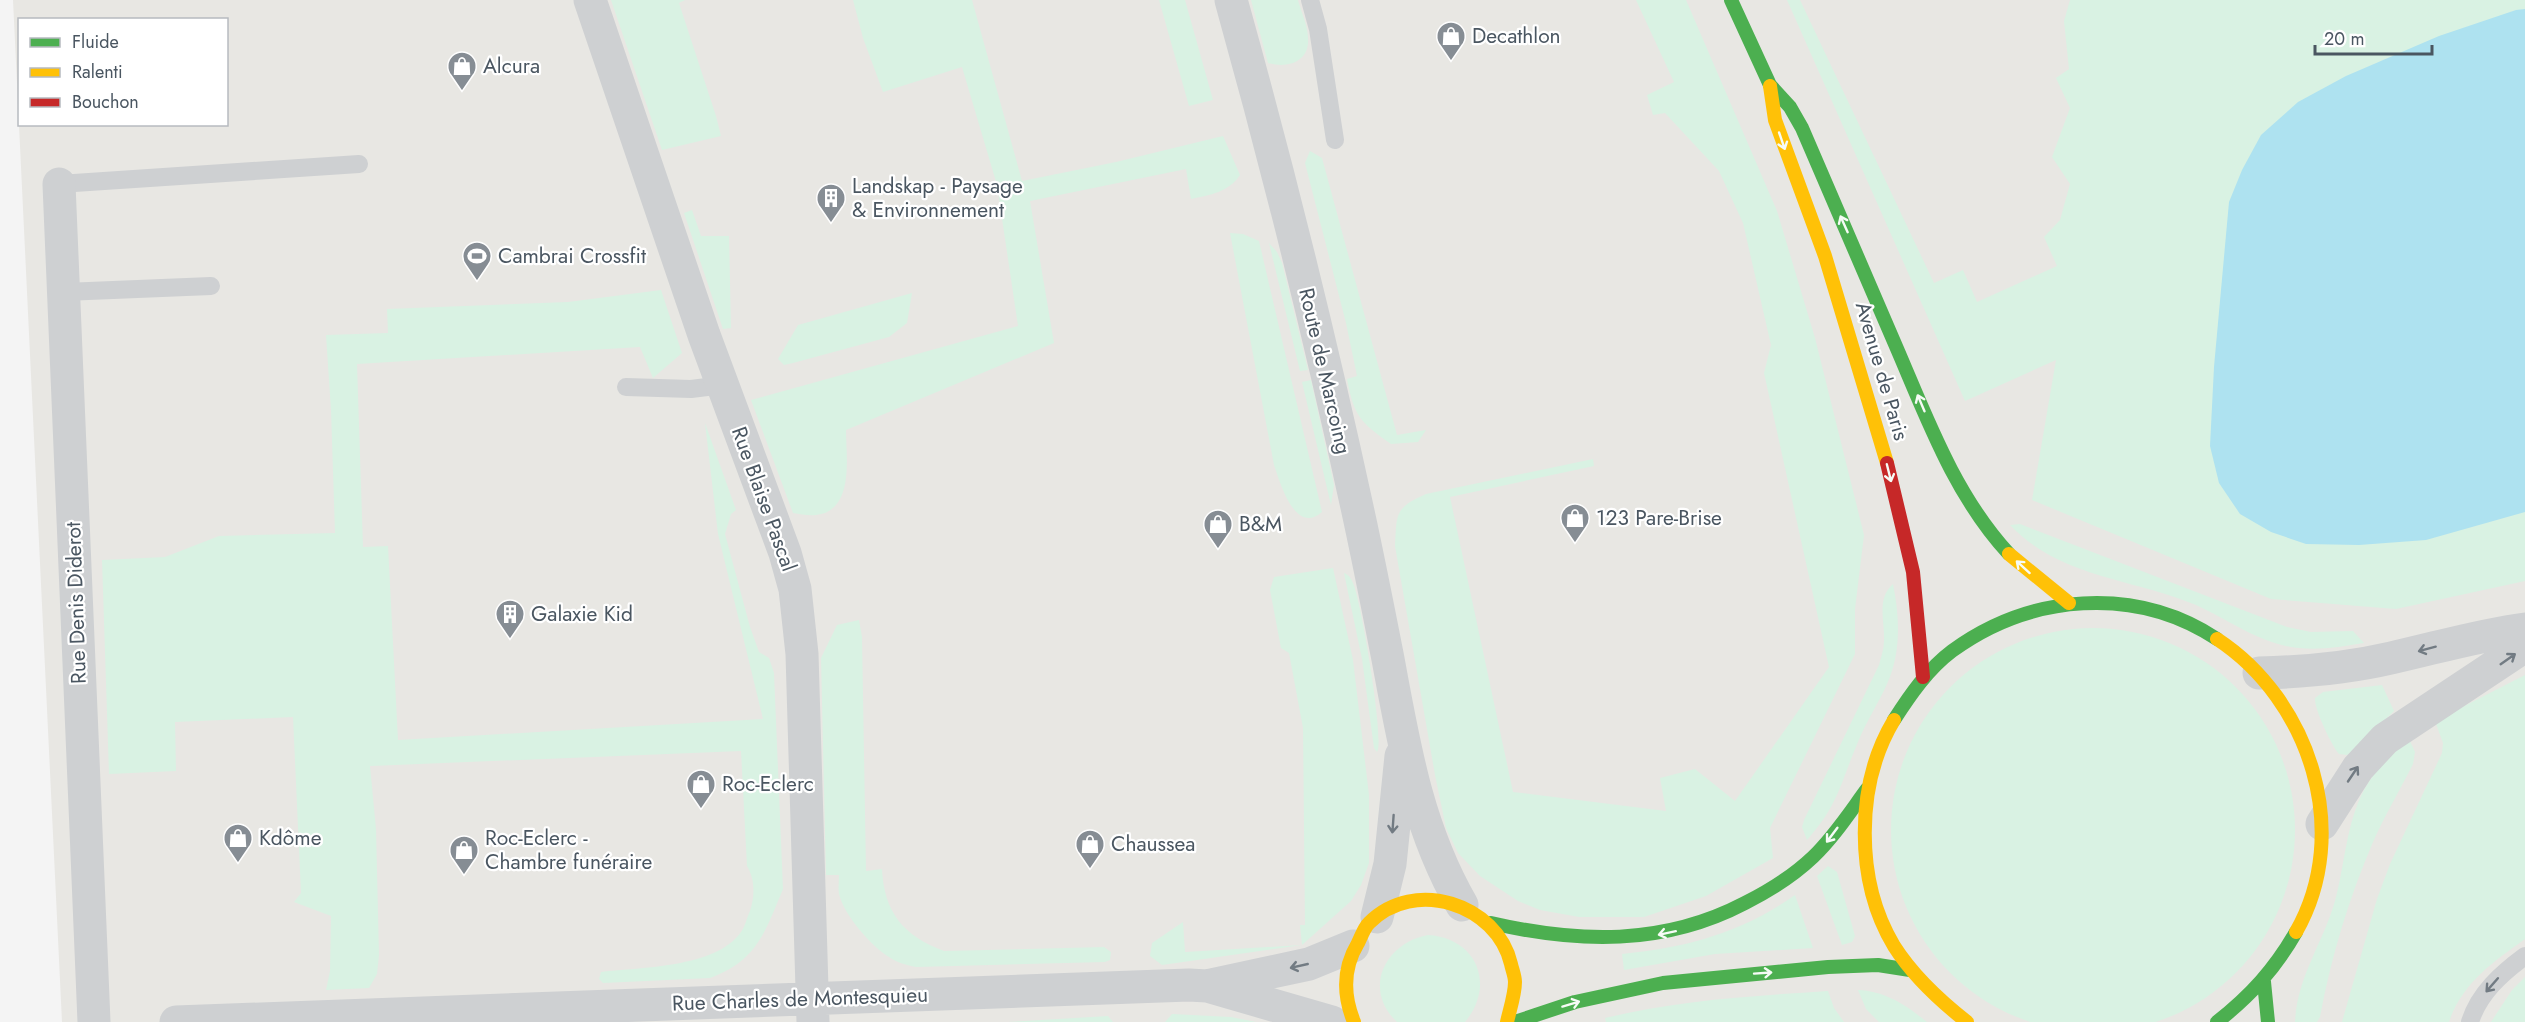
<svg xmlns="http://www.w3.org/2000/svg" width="2525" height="1022" font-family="Jost,sans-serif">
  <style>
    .commercial { fill: #e8e7e3; fill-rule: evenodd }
    .green { fill: #d9f2e3 }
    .water { fill: #aee2f0 }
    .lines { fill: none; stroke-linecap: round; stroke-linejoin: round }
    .lane { stroke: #ced0d2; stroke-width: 18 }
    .street { stroke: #ced0d2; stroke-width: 33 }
    .fast { stroke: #4caf50; stroke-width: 14 }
    .slow { stroke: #ffc107; stroke-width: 14 }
    .jam { stroke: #c62828; stroke-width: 14 }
    .oneway { stroke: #f6fbf6 }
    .oneway2 { stroke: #727b83 }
    .labels { text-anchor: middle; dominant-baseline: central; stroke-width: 4.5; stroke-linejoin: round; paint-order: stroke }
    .poi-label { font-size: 21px; fill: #4a5661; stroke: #fff; text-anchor: start }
    .street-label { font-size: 21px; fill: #4a5661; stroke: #fff }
  </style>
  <rect width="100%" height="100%" fill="#f4f4f4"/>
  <path class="commercial" d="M 13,0 L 2525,0 L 2525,1022 L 62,1022 ZM 20,20 L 226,20 L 226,124 L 20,124 Z"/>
  <path class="green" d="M 611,0 L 685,0 L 679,3 L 716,116 L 721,136 L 662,150 Z
    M 853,0 L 972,0 L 1022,181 L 1116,162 L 1223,136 L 1240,175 C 1229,192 1210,195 1191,199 L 1186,169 L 1030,201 L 1054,343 L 846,430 C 846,456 855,511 816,515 C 809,516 800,514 793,513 L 751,400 L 1018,326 L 997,185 L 962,67 L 883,92 L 863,38 Z
    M 1159,0 L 1185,0 L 1213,100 L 1189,106 Z
    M 1251,0 L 1298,0 C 1301,12 1308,26 1308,38 C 1310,62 1287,69 1268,63 Z
    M 1636,0 L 1686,0 L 1777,211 L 1815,338 L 1864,535 L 1855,609 L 1855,654 L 1770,828 L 1773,858 L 1706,896 L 1644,917 L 1579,917 L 1540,910 L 1518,901 L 1480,876 L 1458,853 L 1446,828 L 1435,775 L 1395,546 C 1397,514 1394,508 1426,494 L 1593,459 L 1594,466 L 1450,497 L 1513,792 L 1666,811 L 1660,778 L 1695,769 L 1735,801 L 1829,667 L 1764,373 L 1771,345 L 1743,223 L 1719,171 L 1665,113 L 1653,115 L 1647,95 L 1674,82 Z
    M 1787,0 L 1800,0 L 1934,283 L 1963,270 L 1977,302 L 2057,266 L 2044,237 L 2060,220 L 2070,184 L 2052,157 L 2070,108 L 2056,78 L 2069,69 L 2064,21 L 2070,0 L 2525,0 L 2525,581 L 2396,609 L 2271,599 L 2032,500 L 2056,360 L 1965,401 Z
    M 1310,151 L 1322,158 L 1397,435 L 1426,430 L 1418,442 L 1391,444 C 1360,422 1354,416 1347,379 L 1357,376 L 1346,323 L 1305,163 Z
    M 692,210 L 701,236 L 729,236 L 731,328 L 723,329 L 684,213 Z
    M 1230,233 L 1243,234 L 1259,241 L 1322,512 C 1295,536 1280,482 1274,465 Z
    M 1269,243 L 1277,252 L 1282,263 L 1308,370 L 1300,371 Z
    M 661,290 L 682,353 L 653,378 L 640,347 L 357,364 L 363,547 L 388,546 L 398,740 L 763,719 L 718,534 L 705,423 L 736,510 L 731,514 L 725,534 L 750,627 L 759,652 L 769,658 L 774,673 L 783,889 C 765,932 757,961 710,978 L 603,983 L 599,979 L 601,972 C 641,967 716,968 741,932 C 745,927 747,917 750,911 C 755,896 755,879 747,866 L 741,751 L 370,766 L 376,829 L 379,955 L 377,974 L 369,988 L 326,990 L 330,971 L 331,916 L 294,902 L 301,893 L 293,717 L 175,722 L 176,771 L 109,774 L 102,560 L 165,557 L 219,536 L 335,533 L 331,410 L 326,335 L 388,333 L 387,309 L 568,302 Z
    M 912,293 L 907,323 L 889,337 L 793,363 L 784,365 L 778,359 L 798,325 Z
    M 1311,380 L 1334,485 L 1331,505 L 1302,382 Z
    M 2020,524 L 2287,627 L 2311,632 L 2353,631 L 2364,643 C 2340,647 2315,651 2291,647 C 2256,641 2227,619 2196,605 C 2132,578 2060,578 2010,525 Z
    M 1333,568 L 1353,660 L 1369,795 L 1369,863 L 1361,885 L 1351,901 L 1302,945 L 1162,965 L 1150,956 L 1152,943 L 1183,922 L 1185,952 L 1302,945 L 1300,925 L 1305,925 L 1303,728 L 1289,653 L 1281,648 L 1270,590 L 1274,577 Z
    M 1344,573 C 1349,575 1351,578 1353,583 C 1361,600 1385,743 1377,752 L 1374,748 L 1362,659 Z
    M 1893,584 C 1900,618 1901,653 1887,684 C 1878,704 1866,722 1858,742 C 1840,784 1839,804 1807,840 L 1802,827 L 1804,820 L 1879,665 C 1881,657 1884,649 1884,641 C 1885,621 1876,599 1893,584 Z
    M 859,620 L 862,637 L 866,871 L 882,869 C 884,913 904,936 944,951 L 1104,947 L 1111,952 L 1110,960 L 1105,962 L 916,967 C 907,965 897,963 889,957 C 871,946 844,915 839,894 C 838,888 839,881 839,875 L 826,875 L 821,658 L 837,625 Z
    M1891 830a202 202 0 1 1 404 0a202 202 0 1 1-404 0Z
    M 2525,675 L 2525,939 C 2493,962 2462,983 2449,1022 L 2342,1022 L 2377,899 L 2390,864 L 2442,753 L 2443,743 L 2435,721 Z
    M 2382,685 L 2394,711 L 2353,752 L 2347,755 L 2339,754 C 2332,746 2314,709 2315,698 L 2323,692 Z
    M 2409,739 L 2415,752 L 2413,764 C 2400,790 2385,815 2373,842 C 2349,898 2331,957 2320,1017 L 2317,1022 L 2295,1022 C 2297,977 2323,943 2335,901 C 2345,864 2346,824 2364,790 C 2375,769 2392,755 2409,739 Z
    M 1828,866 L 1837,872 L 1855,936 L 1852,942 L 1842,945 L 1817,876 Z
    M 1795,895 L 1813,948 L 1715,954 L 1624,970 L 1622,954 C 1685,948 1742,933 1795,895 Z
    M 1428,935 C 1477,938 1496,985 1465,1022 L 1397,1022 C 1362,989 1385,943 1428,935 Z
    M 2525,977 L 2525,1022 L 2491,1022 L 2512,990 Z
    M 1858,990 C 1885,991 1906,1005 1927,1022 L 1879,1022 L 1866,1009 Z
    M 1828,991 L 1834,1008 L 1844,1022 L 1606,1022 L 1605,1018 C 1678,1000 1752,996 1828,991 Z
    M 1172,1014 L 1231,1017 L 1256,1022 L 1165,1022 Z
    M 1108,1016 L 1113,1022 L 1008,1022 Z"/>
  <path class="water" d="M 2525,9 L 2525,512 L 2426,540 L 2359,545 L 2306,544 L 2271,532 L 2240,514 L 2219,483 L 2210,446 L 2214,367 L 2229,202 L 2242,170 L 2261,135 L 2298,102 L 2346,76 L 2439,36 L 2516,10 Z"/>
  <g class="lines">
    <path class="lane" d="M 1310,0 L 1318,29 L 1335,140
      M 59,184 L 359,164
      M 64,292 L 211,286
      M 626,387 L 691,389 L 723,385
      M 2470,1022 C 2479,993 2502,973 2525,956"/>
    <path class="street" d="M 590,0 L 704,335 L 785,553 L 795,589 L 802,654 L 813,1022
      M 1231,0 C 1278,168 1320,337 1357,507 C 1368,557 1378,608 1388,659 C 1404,745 1417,827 1462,905
      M 59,184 L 94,1022
      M 2259,673 C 2303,672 2348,668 2391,658 C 2436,648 2479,635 2525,629
      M 2322,824 L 2358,768 L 2385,739 L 2525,646
      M 1377,917 L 1390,864 L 1401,756
      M 1207,986 L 1309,964 L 1353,946
      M 176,1022 L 1189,985 L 1207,986 L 1332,1022"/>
    <path class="fast" d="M 1731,0 L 1770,85 L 1790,107 L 1802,128 C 1834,202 1866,276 1898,351 C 1928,421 1956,497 2009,554
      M 1894,720 C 1910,695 1928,669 1952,651 C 2030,594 2135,585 2217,639
      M 1491,923 C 1578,943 1663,946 1745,903 C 1769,891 1793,876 1813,857 C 1834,837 1850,812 1867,789
      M 2264,982 L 2268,1022
      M 1515,1022 L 1575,1002 L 1663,983 L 1828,967 L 1878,965 L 1910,970
      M 2217,1022 C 2250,996 2275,969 2296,932"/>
    <path class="slow" d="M 1770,86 L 1775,120 L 1825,256 L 1887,463
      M 2009,554 L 2069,603
      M 2217,639 C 2310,700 2353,832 2296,932
      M 1894,720 C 1855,785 1855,881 1894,946 C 1913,976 1939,1000 1967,1022
      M 1354,1022 C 1343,995 1343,968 1358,943 C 1361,937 1364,928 1369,923 C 1414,877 1497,904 1511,964 C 1512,969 1515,976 1515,982 C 1515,994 1510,1009 1507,1022"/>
    <path class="jam" d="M 1887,463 L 1913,572 L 1923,677"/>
  </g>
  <defs><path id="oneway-shaft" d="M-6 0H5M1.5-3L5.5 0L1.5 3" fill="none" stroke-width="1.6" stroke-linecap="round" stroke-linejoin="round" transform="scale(1.5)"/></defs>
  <g class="oneway">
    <use href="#oneway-shaft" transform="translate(1782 141) rotate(71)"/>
    <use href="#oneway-shaft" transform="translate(1844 224) rotate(-114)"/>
    <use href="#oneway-shaft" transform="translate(1921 403) rotate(-113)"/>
    <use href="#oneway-shaft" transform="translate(1889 473) rotate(76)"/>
    <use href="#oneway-shaft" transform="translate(2023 567) rotate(-138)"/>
    <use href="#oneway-shaft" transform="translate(1832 835) rotate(127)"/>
    <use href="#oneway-shaft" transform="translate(1667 933) rotate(168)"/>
    <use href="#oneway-shaft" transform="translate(1763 973) rotate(-4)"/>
    <use href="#oneway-shaft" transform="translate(1571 1004) rotate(-17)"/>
  </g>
  <g class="oneway2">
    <use href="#oneway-shaft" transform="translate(2427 649) rotate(165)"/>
    <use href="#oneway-shaft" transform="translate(2508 659) rotate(-35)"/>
    <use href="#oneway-shaft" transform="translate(2353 774) rotate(-56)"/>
    <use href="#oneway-shaft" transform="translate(1393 824) rotate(94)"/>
    <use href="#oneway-shaft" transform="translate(1299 966) rotate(167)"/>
    <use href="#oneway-shaft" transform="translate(2492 985) rotate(131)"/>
  </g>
  <defs>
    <g id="shop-pin" transform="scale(1.5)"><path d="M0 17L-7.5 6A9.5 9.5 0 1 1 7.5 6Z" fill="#868d94" stroke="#fff"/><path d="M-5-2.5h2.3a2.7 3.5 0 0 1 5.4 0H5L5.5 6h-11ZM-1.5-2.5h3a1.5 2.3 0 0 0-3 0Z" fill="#fff"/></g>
    <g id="building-pin" transform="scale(1.5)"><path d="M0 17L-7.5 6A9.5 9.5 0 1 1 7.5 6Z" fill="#868d94" stroke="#fff"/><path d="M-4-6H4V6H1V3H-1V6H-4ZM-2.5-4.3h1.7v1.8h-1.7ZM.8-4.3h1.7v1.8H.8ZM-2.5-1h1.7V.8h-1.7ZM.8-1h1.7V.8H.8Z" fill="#fff"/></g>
    <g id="stadium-pin" transform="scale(1.5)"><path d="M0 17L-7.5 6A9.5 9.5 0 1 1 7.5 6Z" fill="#868d94" stroke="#fff"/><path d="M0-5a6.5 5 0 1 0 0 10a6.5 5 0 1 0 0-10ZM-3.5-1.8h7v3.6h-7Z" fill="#fff"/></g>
  </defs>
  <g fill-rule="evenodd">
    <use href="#shop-pin" x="1451" y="36"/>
    <use href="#shop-pin" x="462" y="66"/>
    <use href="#building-pin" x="831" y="198"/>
    <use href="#stadium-pin" x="477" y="256"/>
    <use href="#shop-pin" x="1575" y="518"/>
    <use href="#shop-pin" x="1218" y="524"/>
    <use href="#building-pin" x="510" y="614"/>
    <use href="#shop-pin" x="701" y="784"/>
    <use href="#shop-pin" x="238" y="838"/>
    <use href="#shop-pin" x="1090" y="844"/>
    <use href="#shop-pin" x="464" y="850"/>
  </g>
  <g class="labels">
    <g class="poi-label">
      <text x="1472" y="36">Decathlon</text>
      <text x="483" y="66">Alcura</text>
      <text x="852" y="186">Landskap - Paysage<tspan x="852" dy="24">&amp; Environnement</tspan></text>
      <text x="498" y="256">Cambrai Crossfit</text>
      <text x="1596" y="518">123 Pare-Brise</text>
      <text x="1239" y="524">B&amp;M</text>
      <text x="531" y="614">Galaxie Kid</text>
      <text x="722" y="784">Roc-Eclerc</text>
      <text x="259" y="838">Kdôme</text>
      <text x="485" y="838">Roc-Eclerc -<tspan x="485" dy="24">Chambre funéraire</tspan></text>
      <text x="1111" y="844">Chaussea</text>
    </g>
    <g class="street-label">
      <text transform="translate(1325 371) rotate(77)">Route de Marcoing</text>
      <text transform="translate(1882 371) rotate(74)">Avenue de Paris</text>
      <text transform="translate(764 499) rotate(70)">Rue Blaise Pascal</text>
      <text transform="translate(76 603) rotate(-92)">Rue Denis Diderot</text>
      <text transform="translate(800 999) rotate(-2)">Rue Charles de Montesquieu</text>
    </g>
  </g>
  <rect x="18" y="18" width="210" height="108" fill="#ffffff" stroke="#b7bbc0" stroke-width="1.5"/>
  <rect x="30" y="38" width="30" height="9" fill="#4caf50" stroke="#b7bbc0" stroke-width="1.5"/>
  <text x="72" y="48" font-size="18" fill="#4a5661">Fluide</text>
  <rect x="30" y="68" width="30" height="9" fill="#ffc107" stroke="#b7bbc0" stroke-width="1.5"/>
  <text x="72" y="78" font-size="18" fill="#4a5661">Ralenti</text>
  <rect x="30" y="98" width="30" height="9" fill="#c62828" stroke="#b7bbc0" stroke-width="1.5"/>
  <text x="72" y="108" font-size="18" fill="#4a5661">Bouchon</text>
  <path d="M2315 45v9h117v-9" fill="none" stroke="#4a5661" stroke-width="3"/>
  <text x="2324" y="45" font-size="18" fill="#4a5661" stroke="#ffffff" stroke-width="4.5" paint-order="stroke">20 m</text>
</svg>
